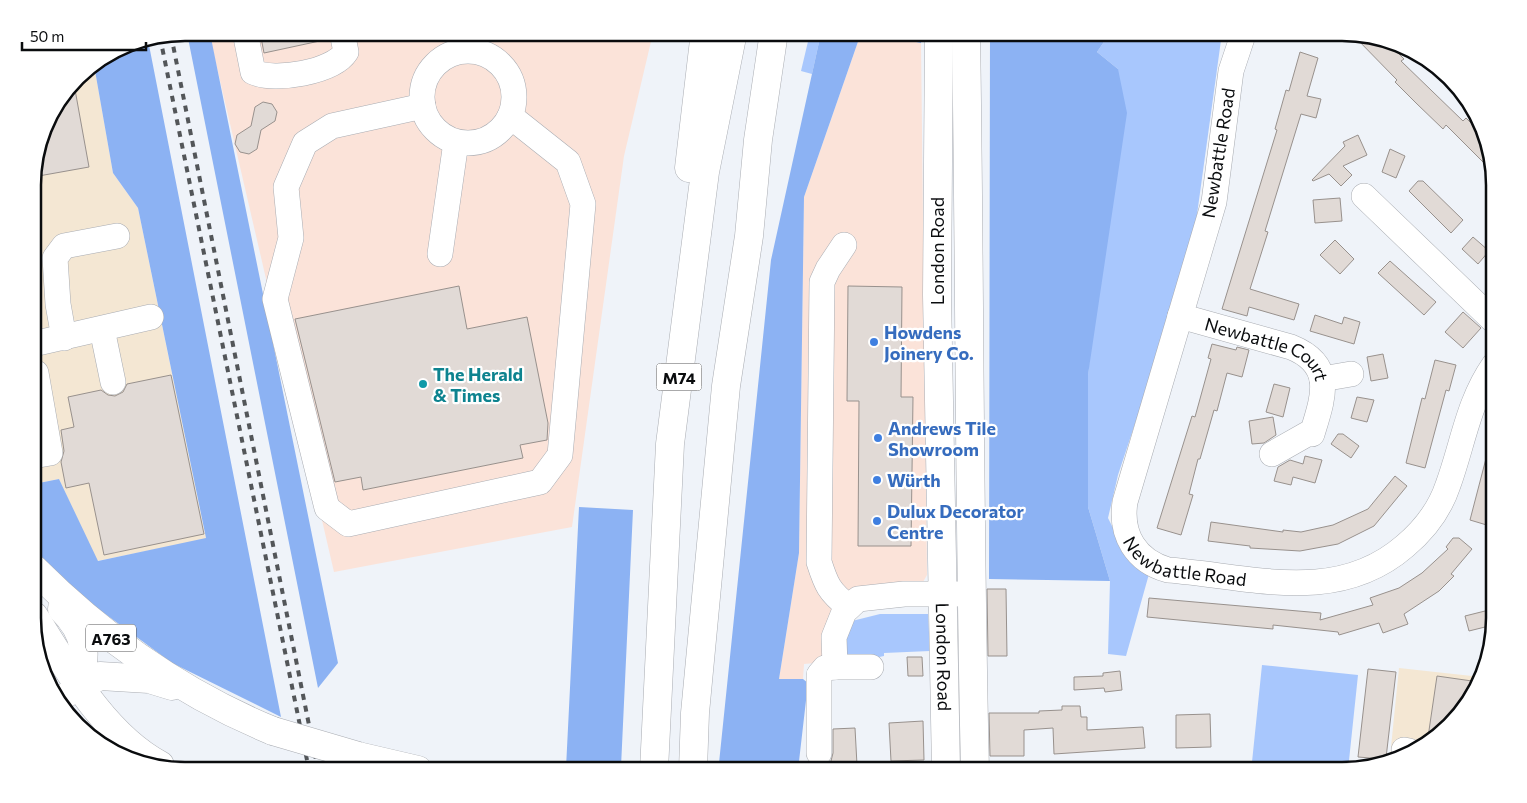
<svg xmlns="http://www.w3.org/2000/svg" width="1527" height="803" font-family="Commissioner,sans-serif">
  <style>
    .commercial { fill: #fbe3d9 }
    .industrial { fill: #f4e7d3 }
    .green { fill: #a8c7fd }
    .forest { fill: #8cb2f3 }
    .building { fill: #e1dad6; stroke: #98918d }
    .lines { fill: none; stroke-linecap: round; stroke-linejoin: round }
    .minor-casing { stroke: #a9acb2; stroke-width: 26 }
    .major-casing { stroke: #a9acb2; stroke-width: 29 }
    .highway-casing { stroke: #a9acb2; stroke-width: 29 }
    .minor { stroke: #fff; stroke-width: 25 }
    .major { stroke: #fff; stroke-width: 28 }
    .highway { stroke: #fff; stroke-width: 28 }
    .rail { stroke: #535659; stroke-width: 4; stroke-dasharray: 6 6; stroke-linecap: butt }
    .major-bridge-casing { stroke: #a9acb2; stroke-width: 29; stroke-linecap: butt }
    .major-bridge { stroke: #fff; stroke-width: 28 }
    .shop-dot { fill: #3f7fe0; stroke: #fff; stroke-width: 2 }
    .culture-dot { fill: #0f9aa8; stroke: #fff; stroke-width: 2 }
    .labels { text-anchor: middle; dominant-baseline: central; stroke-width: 4.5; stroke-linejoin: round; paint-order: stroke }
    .shield { fill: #fff; stroke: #545556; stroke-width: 1 }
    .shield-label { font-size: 16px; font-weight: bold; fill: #0a0c0e }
    .street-label { font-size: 18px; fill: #0a0c0e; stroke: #fff }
    .shop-label { font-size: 18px; font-weight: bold; fill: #366cbe; stroke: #fff; text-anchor: start }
    .culture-label { font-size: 18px; font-weight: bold; fill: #0d838f; stroke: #fff; text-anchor: start }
    .rim { fill: none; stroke: #0a0c0e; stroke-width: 2.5 }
  </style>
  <rect width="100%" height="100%" fill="#eff3f9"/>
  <path class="commercial" d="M 209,33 L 653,33 L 624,156 L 572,527 L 334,572 Z
    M 861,33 L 872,33 L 921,43 L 927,575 L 923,582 L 859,594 L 824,654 L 816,663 L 804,664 L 803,679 L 779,679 L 799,553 L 804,197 Z"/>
  <path class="industrial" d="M 94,65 L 113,173 L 138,208 L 206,539 L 97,561 L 59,479 L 34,484 L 33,175 L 48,118 L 84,71 Z
    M 1399,668 L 1481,677 L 1479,686 L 1426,745 L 1390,757 Z"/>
  <path class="green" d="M 810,33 L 821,33 L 812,74 L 801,71 Z
    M 1110,33 L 1151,33 L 1165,38 L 1196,33 L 1222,33 L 1195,229 L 1174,306 L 1118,475 L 1108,518 L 1124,550 L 1149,574 L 1126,656 L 1108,654 L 1110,581 L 1088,507 L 1088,375 L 1118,69 L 1097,52 Z
    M 880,614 L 928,614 L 930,651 L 884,653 L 884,656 L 856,662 L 842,653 L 852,621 Z
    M 1262,665 L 1358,675 L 1348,770 L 1252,762 Z"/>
  <path class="forest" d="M 187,33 L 210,33 L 338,663 L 318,688 Z
    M 821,33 L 861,33 L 804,197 L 799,553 L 779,679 L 803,679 L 808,683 L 798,770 L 719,763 L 771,260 Z
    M 872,33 L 922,32 L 922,33 L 921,43 Z
    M 990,33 L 1110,33 L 1097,52 L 1118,69 L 1127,113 L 1088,375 L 1088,507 L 1110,581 L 989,579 Z
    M 148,40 L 281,717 L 172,663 L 78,594 L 34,550 L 34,484 L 59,479 L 98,561 L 206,538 L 138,208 L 113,173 L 94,65 L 127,44 Z
    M 579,507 L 633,510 L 621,767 L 566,768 Z"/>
  <path class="building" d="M 260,32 L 328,32 L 329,39 L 264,53 Z
    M 1353,35 L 1388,43 L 1404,59 L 1401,61 L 1463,121 L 1466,118 L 1481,133 L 1493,166 L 1493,172 L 1446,125 L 1443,129 L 1416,103 L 1395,82 L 1397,80 Z
    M 1300,52 L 1318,58 L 1307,96 L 1321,99 L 1316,118 L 1301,114 L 1265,231 L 1268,232 L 1250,289 L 1299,304 L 1294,320 L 1249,307 L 1247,316 L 1222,309 L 1277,130 L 1275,129 L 1286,90 L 1289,91 Z
    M 74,84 L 89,167 L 33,177 L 48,118 Z
    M 263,102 L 272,104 L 277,112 L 275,121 L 261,130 L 257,149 L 249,154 L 240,152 L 235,144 L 237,135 L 251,126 L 255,107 Z
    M 1358,135 L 1367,155 L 1343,166 L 1352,175 L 1341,186 L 1329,174 L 1313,181 L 1312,180 L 1345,146 L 1343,142 Z
    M 1390,149 L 1405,156 L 1396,178 L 1382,172 Z
    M 1418,181 L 1423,181 L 1463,220 L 1451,233 L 1409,191 Z
    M 1340,198 L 1342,221 L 1315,223 L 1313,200 Z
    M 1473,237 L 1489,251 L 1478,264 L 1462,249 Z
    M 1335,240 L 1354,259 L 1340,274 L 1320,255 Z
    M 1390,261 L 1436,302 L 1424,315 L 1378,273 Z
    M 459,286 L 467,329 L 527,317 L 548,423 L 547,440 L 520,445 L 523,458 L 363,490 L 361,477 L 335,482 L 295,319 Z
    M 848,286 L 902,287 L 901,397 L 913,397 L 911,546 L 858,546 L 859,401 L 847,401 Z
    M 1463,312 L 1481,328 L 1463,348 L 1445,332 Z
    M 1315,315 L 1342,324 L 1344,317 L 1360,322 L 1354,344 L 1310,331 Z
    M 1212,344 L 1236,350 L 1237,347 L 1249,350 L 1242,377 L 1227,373 L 1217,411 L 1214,410 L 1200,459 L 1198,459 L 1189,494 L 1193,495 L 1181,535 L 1157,528 L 1192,416 L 1195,417 L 1211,359 L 1208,358 Z
    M 1383,354 L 1388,378 L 1371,381 L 1367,357 Z
    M 1435,360 L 1456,365 L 1449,391 L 1446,390 L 1425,468 L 1406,463 L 1422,398 L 1425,399 Z
    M 171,375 L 204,534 L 104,555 L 89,483 L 66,488 L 61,462 L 64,451 L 61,430 L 74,427 L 68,397 L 101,390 L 108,395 L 115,396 L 123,392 L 127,384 Z
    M 1274,384 L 1290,388 L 1283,417 L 1266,412 Z
    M 1357,397 L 1374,400 L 1367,422 L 1351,418 Z
    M 1273,417 L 1276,435 L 1264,443 L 1252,444 L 1249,421 Z
    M 1338,434 L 1343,434 L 1359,446 L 1351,458 L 1331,444 Z
    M 1489,447 L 1494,448 L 1494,511 L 1490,526 L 1470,520 Z
    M 1305,456 L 1322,460 L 1315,483 L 1293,477 L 1291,485 L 1274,481 L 1278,467 L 1290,460 L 1303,464 Z
    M 1395,476 L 1407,486 L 1374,526 L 1338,544 L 1300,551 L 1250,548 L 1250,546 L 1208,541 L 1211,522 L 1283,532 L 1283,530 L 1301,532 L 1333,525 L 1368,509 Z
    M 1453,538 L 1459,538 L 1472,549 L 1451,574 L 1454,576 L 1439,591 L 1404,614 L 1408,624 L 1383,633 L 1379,623 L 1339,635 L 1338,632 L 1273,625 L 1273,629 L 1147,617 L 1149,598 L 1321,613 L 1320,620 L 1373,605 L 1370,598 L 1399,588 L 1422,573 L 1448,549 L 1446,547 Z
    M 987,589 L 1006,589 L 1007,656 L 988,656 Z
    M 1489,610 L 1493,625 L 1469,631 L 1465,616 Z
    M 907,657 L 922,657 L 923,676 L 908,676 Z
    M 1368,669 L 1396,672 L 1386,758 L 1383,759 L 1358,757 Z
    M 1120,671 L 1122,690 L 1105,692 L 1104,688 L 1074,690 L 1074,677 L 1103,676 L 1103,673 Z
    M 1437,676 L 1479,682 L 1427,744 Z
    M 1062,706 L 1080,706 L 1081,717 L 1087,717 L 1087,730 L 1143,727 L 1145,748 L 1054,754 L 1053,728 L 1024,730 L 1024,756 L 990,756 L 989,713 L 1039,713 L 1039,711 L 1062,710 Z
    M 1210,714 L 1211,747 L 1176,748 L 1176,715 Z
    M 923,721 L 924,760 L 891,761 L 889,723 Z
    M 855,728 L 857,765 L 825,766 L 831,761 L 833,753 L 833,729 Z"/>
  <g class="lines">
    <g class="minor-casing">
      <g id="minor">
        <path d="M 245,32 L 253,72 C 275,82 333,72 346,52 L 342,32"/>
        <path id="s1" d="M 1244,32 L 1231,71 L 1214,202 L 1125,502 C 1120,535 1136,561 1168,570 C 1249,576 1336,606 1405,546 C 1424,530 1440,509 1448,485 C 1463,444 1468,402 1494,365"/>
        <circle cx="468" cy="97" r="46"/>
        <path d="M 423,106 L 332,126 L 305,143 L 286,187 L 291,238 L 275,299 L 327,508 L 348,524 L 540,482 L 560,455 L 583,204 L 568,162 L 510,116"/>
        <path d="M 1364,196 L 1494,321"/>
        <path d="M 844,245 L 828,269 L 822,282 L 819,562 C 826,584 829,592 849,607"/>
        <path d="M 440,254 L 456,142"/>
        <path id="s2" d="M 1180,316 L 1291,347 C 1336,365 1323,398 1312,434 L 1309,433 L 1272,454"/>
        <path d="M 102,329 L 113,382"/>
        <path d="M 64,338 L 58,304 L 55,258 L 64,246 L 117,236"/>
        <path d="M 33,344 L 151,317"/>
        <path d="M 33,374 L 36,373 L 50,453 L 33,456"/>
        <path d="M 1322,379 L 1351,374"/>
        <path d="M 871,667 L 835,667 L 834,637 L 844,612 L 858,599 L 904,594 L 971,594"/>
        <path d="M 60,700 L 77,687"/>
        <path d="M 1404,750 L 1409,751"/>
        <path d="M 819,753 L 819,675 L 825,668 L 835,667"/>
      </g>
    </g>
    <g class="major-casing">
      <g id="major">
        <path id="s3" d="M 939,32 L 937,295 L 946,770"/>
        <path d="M 966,32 C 970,278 969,524 975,770"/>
        <path d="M 34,569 C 102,637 183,694 273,731"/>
        <path d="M 62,609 C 87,634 88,655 77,687"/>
        <path d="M 34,616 C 67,668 104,735 160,765"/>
        <path d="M 77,687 L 100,676 L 149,679 L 172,686"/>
        <path d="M 358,756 L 418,770"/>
      </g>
    </g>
    <g class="highway-casing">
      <path id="highway" d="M 689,168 L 705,32
        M 654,770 L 670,444 L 705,172 L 733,32
        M 693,770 L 695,713 L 726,386 L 749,236 L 758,140 L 774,32"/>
    </g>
    <use href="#minor" class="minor"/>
    <use href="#major" class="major"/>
    <use href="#highway" class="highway"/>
    <path class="rail" d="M 171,35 L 318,770
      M 160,37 L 309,770"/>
    <g class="major-bridge-casing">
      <path id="major-bridge" d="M 273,731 L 358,756"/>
    </g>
    <use href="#major-bridge" class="major-bridge"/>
  </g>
  <g class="shop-dot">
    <circle cx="874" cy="342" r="5"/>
    <circle cx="878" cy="438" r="5"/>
    <circle cx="877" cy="480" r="5"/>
    <circle cx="877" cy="521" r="5"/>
  </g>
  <circle class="culture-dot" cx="423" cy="384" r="5"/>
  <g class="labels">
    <g class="shield">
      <rect x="656.5" y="363.5" width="45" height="27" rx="4"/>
      <rect x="86" y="624.5" width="50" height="27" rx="4"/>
    </g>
    <g class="shield-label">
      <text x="679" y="377">M74</text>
      <text x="111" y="638">A763</text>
    </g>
    <g class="street-label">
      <text transform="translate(1218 153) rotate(-81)">Newbattle Road</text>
      <text transform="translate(937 251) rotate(-90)">London Road</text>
      <text stroke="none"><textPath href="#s2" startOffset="95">Newbattle Court</textPath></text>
      <text stroke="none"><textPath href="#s1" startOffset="588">Newbattle Road</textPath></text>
      <text stroke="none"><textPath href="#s3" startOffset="625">London Road</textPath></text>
    </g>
    <g class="shop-label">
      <text x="884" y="332">Howdens<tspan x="884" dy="21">Joinery Co.</tspan></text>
      <text x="888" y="428">Andrews Tile<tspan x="888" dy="21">Showroom</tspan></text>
      <text x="887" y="480">Würth</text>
      <text x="887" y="511">Dulux Decorator<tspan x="887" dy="21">Centre</tspan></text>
    </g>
    <g class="culture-label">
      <text x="433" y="374">The Herald<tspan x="433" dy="21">&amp; Times</tspan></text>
    </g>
  </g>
  <path d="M0 0H1527V803H0ZM185 41H1342A144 144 0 0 1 1486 185V618A144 144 0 0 1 1342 762H185A144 144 0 0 1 41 618V185A144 144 0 0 1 185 41Z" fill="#fff" fill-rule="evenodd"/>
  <path class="rim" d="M185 41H1342A144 144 0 0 1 1486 185V618A144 144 0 0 1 1342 762H185A144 144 0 0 1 41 618V185A144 144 0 0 1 185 41Z"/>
  <path d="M22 42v8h124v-8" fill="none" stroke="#0a0c0e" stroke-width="2.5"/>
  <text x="30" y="42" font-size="15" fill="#0a0c0e" stroke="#ffffff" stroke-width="4" paint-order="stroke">50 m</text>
</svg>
